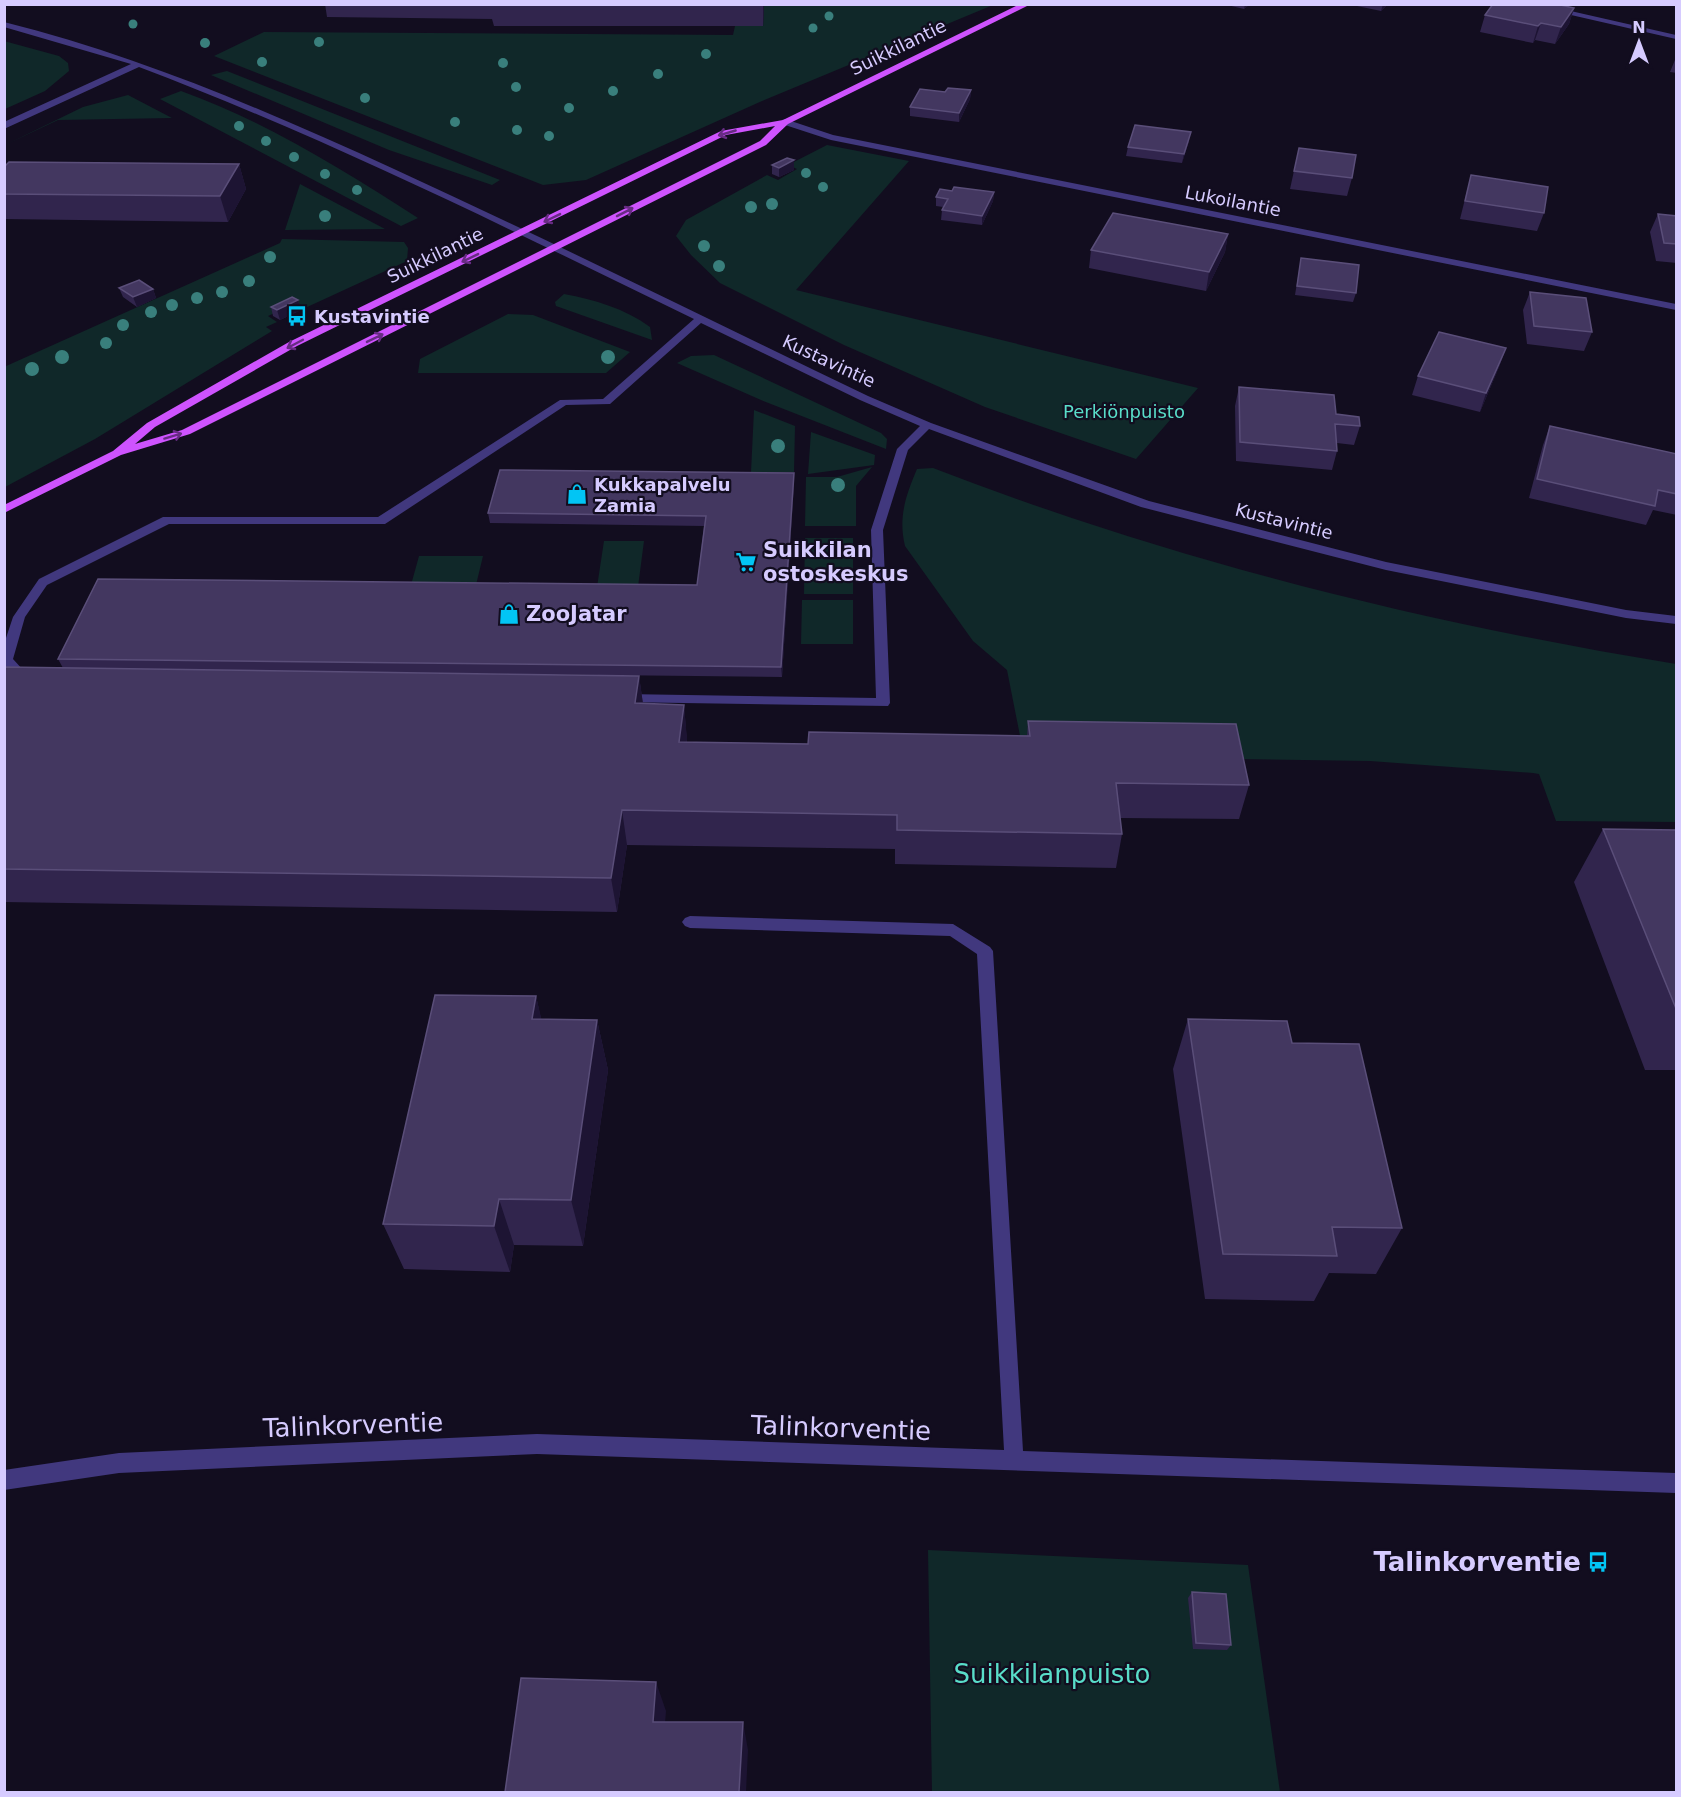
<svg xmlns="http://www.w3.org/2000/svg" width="1681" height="1797" font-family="'DejaVu Sans',sans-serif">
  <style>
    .green { fill: #102829 }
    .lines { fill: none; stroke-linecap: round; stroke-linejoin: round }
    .minor { fill: #41387e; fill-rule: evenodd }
    .major { fill: #ce53fe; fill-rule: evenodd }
    .tree { fill: #397f7c }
    .wall { fill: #31254d }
    .shaded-wall { fill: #1d1433 }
    .building { fill: #433760; stroke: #5a4e79; stroke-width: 1.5 }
    .oneway { stroke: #672c83 }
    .labels { text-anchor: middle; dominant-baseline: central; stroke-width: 4.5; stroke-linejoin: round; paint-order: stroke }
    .far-street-label { font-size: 18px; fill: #d6cbff; stroke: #120d1f }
    .far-poi-label { font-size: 18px; font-weight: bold; fill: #d6cbff; stroke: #120d1f; text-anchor: start }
    .far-park-label { font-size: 18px; fill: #59ddc9; stroke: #120d1f }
    .poi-label { font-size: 21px; font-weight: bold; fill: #d6cbff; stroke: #120d1f; text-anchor: start }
    .near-street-label { font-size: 26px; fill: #d6cbff; stroke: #120d1f }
    .near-poi-label { font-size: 26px; font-weight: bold; fill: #d6cbff; stroke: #120d1f; text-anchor: end }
    .near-park-label { font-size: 26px; fill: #59ddc9; stroke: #120d1f }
  </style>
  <rect width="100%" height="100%" fill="#120d1f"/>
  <path class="green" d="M 764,5 L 993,5 L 762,101 L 586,180 L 543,185 L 214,56 L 264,32 L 733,35 L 735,26 L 763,26 Z
    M 4,41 L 59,56 L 68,63 L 69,71 L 45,91 L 5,109 Z
    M 227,71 L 500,180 L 492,185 L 389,150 L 211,75 Z
    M 181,91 C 265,121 343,170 418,218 L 401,226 L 160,99 Z
    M 128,95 L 172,118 L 58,120 L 5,145 L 83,107 Z
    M 827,145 L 909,161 L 796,290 L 1198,388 L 1136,459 L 985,407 L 844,345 L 720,283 L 691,255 L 676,236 L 686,220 L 767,175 L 778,180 L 797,169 L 788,165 Z
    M 300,184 L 385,229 L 285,230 Z
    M 282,239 L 404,242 L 408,248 L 407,261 L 305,308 L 297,303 L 268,316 L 277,322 L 266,327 L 272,331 L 95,439 L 5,487 L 4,367 L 280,243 Z
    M 564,294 C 595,300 624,308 650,327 L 652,340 L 556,306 L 555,302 Z
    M 508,314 L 533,315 L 630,352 L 606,373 L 418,373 L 420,359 Z
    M 714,355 L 881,433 L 887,439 L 886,449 L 761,400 L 677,363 L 691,356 Z
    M 754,410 L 795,426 L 794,472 L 751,472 Z
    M 811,432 L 875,455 L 874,465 L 808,474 Z
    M 872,467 L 856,486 L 856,526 L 805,526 L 806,477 L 837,477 Z
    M 933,468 C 1174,561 1424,623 1676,664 L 1676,822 L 1556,821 L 1539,774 L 1533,773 L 1370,761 L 1024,756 L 1007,670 L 973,641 L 905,546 C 898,517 906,495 917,469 Z
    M 805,538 L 853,538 L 853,594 L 804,594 Z
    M 604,541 L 644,541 L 638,587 L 597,587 Z
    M 419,556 L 483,556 L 476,585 L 411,585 Z
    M 802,600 L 853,600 L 853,644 L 801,644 Z
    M 928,1550 L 1248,1565 L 1280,1792 L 932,1792 Z"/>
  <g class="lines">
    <path class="minor" d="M 1523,4 L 1540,4 L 1676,35 L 1676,39 Z
      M 4,22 C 140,56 267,111 394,169 C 553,242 710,320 868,396 L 931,423 L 1149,501 L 1386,562 L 1626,610 L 1676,616 L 1676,624 L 1626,618 L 1386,570 L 1141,507 L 929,429 L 908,450 L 883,530 L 890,703 L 888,706 L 619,702 L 617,699 L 624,694 L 876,698 L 871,530 L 897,449 L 920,426 L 860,400 L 701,323 L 610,404 L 566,405 L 385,524 L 169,524 L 47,585 L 25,617 L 13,659 L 34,682 L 32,685 L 22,685 L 4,666 L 4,644 L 13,617 L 39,579 L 163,517 L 378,517 L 560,400 L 603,399 L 694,319 C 511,230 329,139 139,67 L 4,129 L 4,122 L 131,64 L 4,27 Z
      M 785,119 L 833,135 L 1676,304 L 1676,310 L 831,140 L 782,124 L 782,120 Z
      M 690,916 L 953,924 L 990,947 L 993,951 L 1023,1451 L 1676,1473 L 1676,1493 L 537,1454 L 119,1473 L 4,1490 L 4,1470 L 119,1453 L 537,1434 L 1004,1450 L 977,954 L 950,936 L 690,928 L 685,926 L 682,922 L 685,918 Z"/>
    <path class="major" d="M 1020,4 L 1031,4 L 788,124 L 766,145 L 190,434 L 121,455 L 4,513 L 4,505 L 113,451 L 147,423 L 289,342 L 721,131 L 783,120 ZM 775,126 L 760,141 L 182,430 L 135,444 L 155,427 L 297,346 L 726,135 Z"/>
  </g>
  <g class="tree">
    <circle cx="829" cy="16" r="4.5"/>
    <circle cx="133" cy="24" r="4.5"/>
    <circle cx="813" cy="28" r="4.5"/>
    <circle cx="319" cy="42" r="5"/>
    <circle cx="205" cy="43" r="5"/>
    <circle cx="706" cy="54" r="5"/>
    <circle cx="262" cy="62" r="5"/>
    <circle cx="503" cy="63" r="5"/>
    <circle cx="658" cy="74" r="5"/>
    <circle cx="516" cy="87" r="5"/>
    <circle cx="613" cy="91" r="5"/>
    <circle cx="365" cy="98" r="5"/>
    <circle cx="569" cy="108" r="5"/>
    <circle cx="455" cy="122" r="5"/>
    <circle cx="239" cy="126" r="5"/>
    <circle cx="517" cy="130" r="5"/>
    <circle cx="549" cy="136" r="5"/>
    <circle cx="266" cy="141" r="5"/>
    <circle cx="294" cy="157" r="5"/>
    <circle cx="806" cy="173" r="5"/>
    <circle cx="325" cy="174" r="5"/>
    <circle cx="823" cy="187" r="5"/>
    <circle cx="357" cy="190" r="5"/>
    <circle cx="772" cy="204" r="6"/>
    <circle cx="751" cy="207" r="6"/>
    <circle cx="325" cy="216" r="6"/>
    <circle cx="704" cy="246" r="6"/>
    <circle cx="270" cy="257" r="6"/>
    <circle cx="719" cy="266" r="6"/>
    <circle cx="249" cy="281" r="6"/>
    <circle cx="222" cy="292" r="6"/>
    <circle cx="197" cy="298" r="6"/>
    <circle cx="172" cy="305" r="6"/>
    <circle cx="151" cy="312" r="6"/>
    <circle cx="123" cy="325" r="6"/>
    <circle cx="106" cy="343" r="6"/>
    <circle cx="62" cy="357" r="7"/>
    <circle cx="608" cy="357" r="7"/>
    <circle cx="32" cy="369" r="7"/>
    <circle cx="778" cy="446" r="7"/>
    <circle cx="838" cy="485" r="7"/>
  </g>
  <path class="wall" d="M 325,4 L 764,4 L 763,26 L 494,26 L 492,19 L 327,17 Z
    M 1223,4 L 1250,4 L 1244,9 Z
    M 1357,4 L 1388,4 L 1381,11 L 1357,6 Z
    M 1574,8 L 1569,24 L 1555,44 L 1535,40 L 1533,43 L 1480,32 L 1485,15 Z
    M 1677,55 L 1677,73 L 1670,72 Z
    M 971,90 L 970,99 L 959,122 L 910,116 L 910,107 L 945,92 Z
    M 1189,141 L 1182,163 L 1126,156 L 1128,147 Z
    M 1299,148 L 1352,178 L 1347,196 L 1290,189 Z
    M 794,160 L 794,170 L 779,177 L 772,174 L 772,165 Z
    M 239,164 L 246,189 L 228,222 L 4,219 L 4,167 Z
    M 1471,175 L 1544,213 L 1537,231 L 1460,219 Z
    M 952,191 L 994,192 L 993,201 L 982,225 L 941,220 L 942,210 L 943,207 L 936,206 L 936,197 Z
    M 1658,214 L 1677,216 L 1677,263 L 1656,261 L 1650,232 Z
    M 1228,234 L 1225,252 L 1206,291 L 1089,268 L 1091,250 Z
    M 1301,258 L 1356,293 L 1353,302 L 1295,295 Z
    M 119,288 L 153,289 L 156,298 L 137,307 L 123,297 Z
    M 1530,292 L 1592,332 L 1584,351 L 1527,344 L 1523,310 Z
    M 298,300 L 301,310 L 280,320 L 273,316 L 271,307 Z
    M 1506,348 L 1499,367 L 1480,412 L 1412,395 L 1418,376 Z
    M 1239,387 L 1336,414 L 1360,426 L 1354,445 L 1337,443 L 1337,451 L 1332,470 L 1236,461 L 1235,406 Z
    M 1550,426 L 1677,454 L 1677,515 L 1653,510 L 1646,525 L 1529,498 L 1543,445 Z
    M 794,473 L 794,483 L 782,677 L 158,670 L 639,676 L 643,704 L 684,705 L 687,742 L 808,744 L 1027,736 L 1028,721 L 1249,785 L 1239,819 L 1120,818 L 1122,834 L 1116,868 L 895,864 L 895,849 L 627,845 L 617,912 L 4,902 L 4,667 L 63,668 L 58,659 L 697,585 L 704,526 L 490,523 L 488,513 Z
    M 1603,829 L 1677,830 L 1677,1070 L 1645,1070 L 1574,882 Z
    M 536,996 L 541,1019 L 597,1020 L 608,1070 L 583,1246 L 514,1245 L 510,1272 L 404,1269 L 383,1224 Z
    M 1188,1019 L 1292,1043 L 1402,1228 L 1376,1274 L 1329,1273 L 1314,1301 L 1205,1299 L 1173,1069 Z
    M 1192,1592 L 1231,1645 L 1227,1650 L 1193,1649 L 1188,1598 Z"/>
  <path class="shaded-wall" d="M 763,4 L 764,4 L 763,26 Z
    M 1245,4 L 1250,4 L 1244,9 Z
    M 1383,4 L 1388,4 L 1381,11 Z
    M 1574,8 L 1569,24 L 1555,44 L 1561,27 Z
    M 1541,23 L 1535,40 L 1533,43 L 1538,26 Z
    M 971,90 L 970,99 L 959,122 L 959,113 Z
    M 1191,132 L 1189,141 L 1182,163 L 1184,154 Z
    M 794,160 L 794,170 L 779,177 L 779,168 Z
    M 239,164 L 246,189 L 228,222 L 220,196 Z
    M 994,192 L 993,201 L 982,225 L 982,216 Z
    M 1228,234 L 1225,252 L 1206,291 L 1209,272 Z
    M 153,289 L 156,298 L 137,307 L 133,297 Z
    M 298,300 L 301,310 L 280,320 L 277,310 Z
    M 1506,348 L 1499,367 L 1480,412 L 1486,393 Z
    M 794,473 L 794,483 L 782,677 L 781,667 Z
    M 639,676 L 644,711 L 635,703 Z
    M 684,705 L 687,739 L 683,776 L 679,742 Z
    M 622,810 L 627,845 L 617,912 L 611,878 Z
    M 536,996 L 548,1047 L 532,1019 Z
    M 597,1020 L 608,1070 L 583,1246 L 571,1200 Z
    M 499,1199 L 514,1245 L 510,1272 L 494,1226 Z
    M 656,1682 L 666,1711 L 663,1750 L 653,1722 Z
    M 743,1722 L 748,1750 L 746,1792 L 739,1792 Z"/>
  <path class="building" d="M 1493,4 L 1556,4 L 1574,8 L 1561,27 L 1541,23 L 1538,26 L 1485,15 Z
    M 948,88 L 971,90 L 959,113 L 910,107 L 920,89 L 945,92 Z
    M 1135,125 L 1191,132 L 1184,154 L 1128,147 Z
    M 1299,148 L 1356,155 L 1352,178 L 1294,171 Z
    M 787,158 L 794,160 L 779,168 L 772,165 Z
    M 9,162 L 239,164 L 220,196 L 4,194 L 4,167 Z
    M 1471,175 L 1548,187 L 1544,213 L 1465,201 Z
    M 954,187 L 994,192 L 982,216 L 942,210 L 948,199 L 936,197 L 940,189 L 952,191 Z
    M 1113,213 L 1228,234 L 1209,272 L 1091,250 Z
    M 1658,214 L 1677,216 L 1677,244 L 1664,243 Z
    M 1301,258 L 1359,265 L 1356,293 L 1297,286 Z
    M 139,280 L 153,289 L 133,297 L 119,288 Z
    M 1530,292 L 1586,298 L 1592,332 L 1534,326 Z
    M 292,297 L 298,300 L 277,310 L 271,307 Z
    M 1439,332 L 1506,348 L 1486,393 L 1418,376 Z
    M 1239,387 L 1334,395 L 1336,414 L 1359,417 L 1360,426 L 1335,424 L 1337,451 L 1240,442 Z
    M 1550,426 L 1677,454 L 1677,494 L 1658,490 L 1655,506 L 1537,479 Z
    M 500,470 L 794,473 L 781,667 L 58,659 L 98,579 L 697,585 L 706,516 L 488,513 Z
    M 4,667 L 639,676 L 635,703 L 684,705 L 679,742 L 808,744 L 809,732 L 1030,736 L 1028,721 L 1236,724 L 1249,785 L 1116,783 L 1122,834 L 897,830 L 897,815 L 622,810 L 611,878 L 4,869 Z
    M 1603,829 L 1677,830 L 1677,1011 Z
    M 435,995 L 536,996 L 532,1019 L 597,1020 L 571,1200 L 499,1199 L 494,1226 L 383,1224 Z
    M 1188,1019 L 1287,1021 L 1292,1043 L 1359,1044 L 1402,1228 L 1332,1227 L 1337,1256 L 1223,1254 Z
    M 1192,1592 L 1226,1594 L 1231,1645 L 1196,1643 Z
    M 521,1678 L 656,1682 L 653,1722 L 743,1722 L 739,1792 L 505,1792 Z"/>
  <defs><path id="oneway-shaft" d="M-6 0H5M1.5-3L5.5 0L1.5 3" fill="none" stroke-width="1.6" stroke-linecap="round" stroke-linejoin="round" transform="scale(1.5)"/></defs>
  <g class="oneway">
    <use href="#oneway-shaft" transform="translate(727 133) rotate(164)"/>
    <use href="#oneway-shaft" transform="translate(625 212) rotate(-27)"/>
    <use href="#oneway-shaft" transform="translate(552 218) rotate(154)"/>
    <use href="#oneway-shaft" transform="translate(470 258) rotate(154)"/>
    <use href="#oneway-shaft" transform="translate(375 338) rotate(-26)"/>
    <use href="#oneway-shaft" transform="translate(295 344) rotate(152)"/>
    <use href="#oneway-shaft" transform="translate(173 436) rotate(-17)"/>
  </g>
  <defs>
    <g id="bus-bare" transform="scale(1.62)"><path d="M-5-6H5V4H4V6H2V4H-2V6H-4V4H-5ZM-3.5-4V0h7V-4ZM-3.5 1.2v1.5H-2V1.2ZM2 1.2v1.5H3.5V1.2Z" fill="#02c5f4" stroke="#120d1f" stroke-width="2.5" paint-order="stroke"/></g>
    <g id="shop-bare" transform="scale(1.62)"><path d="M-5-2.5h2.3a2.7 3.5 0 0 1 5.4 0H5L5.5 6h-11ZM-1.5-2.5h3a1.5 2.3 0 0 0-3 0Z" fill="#02c5f4" stroke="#120d1f" stroke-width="2.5" paint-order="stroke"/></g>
    <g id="supermarket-bare" transform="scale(1.62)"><path d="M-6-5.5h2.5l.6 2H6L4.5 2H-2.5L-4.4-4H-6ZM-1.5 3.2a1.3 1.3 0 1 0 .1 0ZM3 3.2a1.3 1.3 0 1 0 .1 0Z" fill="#02c5f4" stroke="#120d1f" stroke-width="2.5" paint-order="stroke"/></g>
  </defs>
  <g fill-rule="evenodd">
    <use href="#bus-bare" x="297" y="316"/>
    <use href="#shop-bare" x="577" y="494"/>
    <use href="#supermarket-bare" x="746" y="562"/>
    <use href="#shop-bare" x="509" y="614"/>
    <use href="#bus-bare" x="1598" y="1562"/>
  </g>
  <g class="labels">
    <g class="far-street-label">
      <text transform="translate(898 47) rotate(-26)">Suikkilantie</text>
      <text transform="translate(1233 201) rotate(11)">Lukoilantie</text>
      <text transform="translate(435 255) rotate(-26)">Suikkilantie</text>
      <text transform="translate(829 361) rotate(25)">Kustavintie</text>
      <text transform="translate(1284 521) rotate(14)">Kustavintie</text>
    </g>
    <g class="far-poi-label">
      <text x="314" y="316">Kustavintie</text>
      <text x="594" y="484">Kukkapalvelu<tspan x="594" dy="21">Zamia</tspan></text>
    </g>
    <g class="far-park-label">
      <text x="1124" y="411">Perkiönpuisto</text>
    </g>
    <g class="poi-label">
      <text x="763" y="550">Suikkilan<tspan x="763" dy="24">ostoskeskus</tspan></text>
      <text x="526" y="614">ZooJatar</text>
    </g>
    <g class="near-street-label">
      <text transform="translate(353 1425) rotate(-2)">Talinkorventie</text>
      <text transform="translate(841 1428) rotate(2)">Talinkorventie</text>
    </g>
    <g class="near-poi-label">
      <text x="1581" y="1562">Talinkorventie</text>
    </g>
    <g class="near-park-label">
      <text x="1052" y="1674">Suikkilanpuisto</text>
    </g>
  </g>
  <rect width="1681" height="1797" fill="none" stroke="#d6cbff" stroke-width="12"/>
  <g transform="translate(1639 42)" stroke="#120d1f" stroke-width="4.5" paint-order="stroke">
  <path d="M0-4.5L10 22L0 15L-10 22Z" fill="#d6cbff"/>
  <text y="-9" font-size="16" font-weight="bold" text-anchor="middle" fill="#d6cbff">N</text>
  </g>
</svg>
